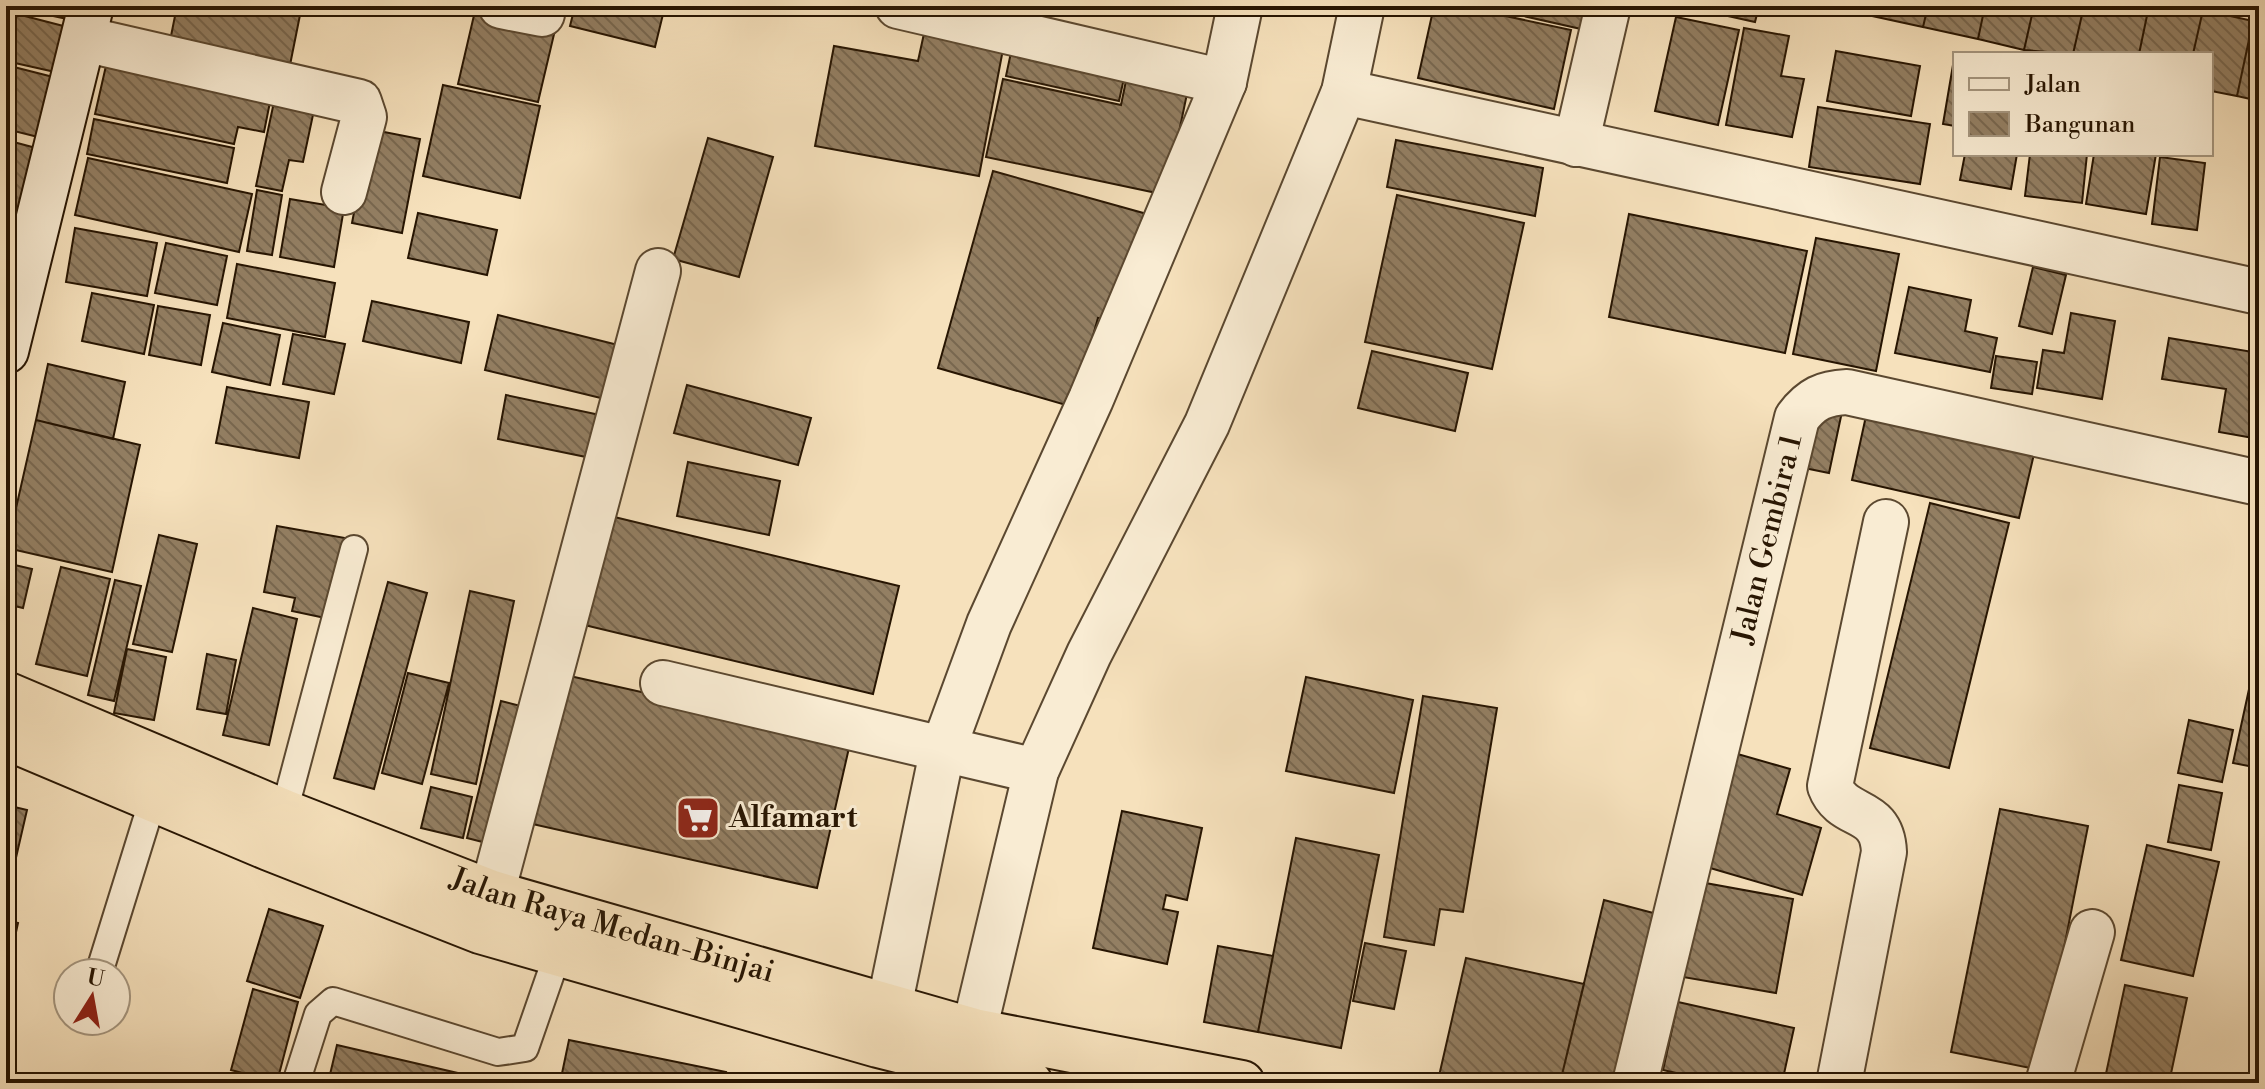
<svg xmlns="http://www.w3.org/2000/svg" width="2265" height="1089" font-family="'Libre Bodoni',serif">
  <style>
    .building { fill: url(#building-back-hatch); stroke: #271502; stroke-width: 2 }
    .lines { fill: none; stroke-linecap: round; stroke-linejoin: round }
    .lane-casing { stroke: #5b4830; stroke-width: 30 }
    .street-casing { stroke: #5b4830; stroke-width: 48 }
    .secondary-casing { stroke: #271502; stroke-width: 48 }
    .highway-casing { stroke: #271502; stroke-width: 48 }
    .lane { stroke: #f9ecd3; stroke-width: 26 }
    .street { stroke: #f9ecd3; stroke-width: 44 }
    .secondary { stroke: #f9ecd3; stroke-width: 44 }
    .highway { stroke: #f6e1bc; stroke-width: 44 }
    .labels { text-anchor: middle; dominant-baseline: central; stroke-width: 6; stroke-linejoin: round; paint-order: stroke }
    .street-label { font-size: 30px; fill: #271502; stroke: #f9ecd3 }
    .poi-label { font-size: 30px; font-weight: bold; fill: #271502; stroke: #f9ecd3; text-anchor: start }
  </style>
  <defs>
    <pattern id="building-back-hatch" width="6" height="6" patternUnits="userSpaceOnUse" patternTransform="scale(2)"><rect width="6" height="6" fill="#937f63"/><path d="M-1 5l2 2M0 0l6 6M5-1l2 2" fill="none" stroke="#78674f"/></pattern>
  </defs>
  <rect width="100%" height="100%" fill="#f6e1bc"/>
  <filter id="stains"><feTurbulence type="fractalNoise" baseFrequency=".0025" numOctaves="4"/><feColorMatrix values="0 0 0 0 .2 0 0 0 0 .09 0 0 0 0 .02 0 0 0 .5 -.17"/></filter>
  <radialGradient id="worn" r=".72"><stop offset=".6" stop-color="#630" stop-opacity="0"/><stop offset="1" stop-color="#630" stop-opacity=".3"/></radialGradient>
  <path class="building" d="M 26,6 L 75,6 L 72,20 L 25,10 Z
    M 177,6 L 255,6 L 300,15 L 288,75 L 168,51 Z
    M 575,6 L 665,6 L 655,47 L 570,26 Z
    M 1434,6 L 1459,6 L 1571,30 L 1554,109 L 1418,78 Z
    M 1479,6 L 1586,6 L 1581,29 Z
    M 1683,6 L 1759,6 L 1755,22 Z
    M 1826,6 L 1928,6 L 1923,27 Z
    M 1928,6 L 1985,6 L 1978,39 L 1923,27 Z
    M 1985,6 L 2034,6 L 2024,50 L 1978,39 Z
    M 2034,6 L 2084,6 L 2073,54 L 2024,50 Z
    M 2084,6 L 2149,6 L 2139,54 L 2073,54 Z
    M 2149,6 L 2203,10 L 2193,54 L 2139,54 Z
    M 2203,10 L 2253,21 L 2237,96 L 2211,91 L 2211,54 L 2193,54 Z
    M 475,11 L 555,30 L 538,102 L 458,84 Z
    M 6,13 L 13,15 L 6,43 Z
    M 17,14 L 75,29 L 64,74 L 6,61 Z
    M 1676,17 L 1739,30 L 1718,125 L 1655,111 Z
    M 2253,21 L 2259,22 L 2259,101 L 2237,96 Z
    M 1744,28 L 1789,36 L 1781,76 L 1804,79 L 1792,137 L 1726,125 Z
    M 925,29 L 1004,44 L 979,176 L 815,146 L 834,46 L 918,61 Z
    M 1013,43 L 1126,69 L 1119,101 L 1006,76 Z
    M 1836,51 L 1920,66 L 1911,116 L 1827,101 Z
    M 108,57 L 272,92 L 264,132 L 238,127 L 234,144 L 95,114 Z
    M 1954,59 L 1955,59 L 1955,126 L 1943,124 Z
    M 6,65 L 65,80 L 50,140 L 6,129 Z
    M 1128,71 L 1189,84 L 1166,195 L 986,157 L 1003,79 L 1121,105 Z
    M 443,85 L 540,106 L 520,198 L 423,176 Z
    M 274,102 L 314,110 L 303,162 L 289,160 L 282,191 L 256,186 Z
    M 1818,107 L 1930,124 L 1920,184 L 1809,167 Z
    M 94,119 L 234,148 L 227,183 L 87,154 Z
    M 379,131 L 420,139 L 402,233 L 352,223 L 361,176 Z
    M 708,138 L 773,157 L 739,277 L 673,259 Z
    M 6,140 L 36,148 L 17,227 L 6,224 Z
    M 1396,140 L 1543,168 L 1535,216 L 1387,187 Z
    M 1965,154 L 2017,154 L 2011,189 L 1960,180 Z
    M 2030,154 L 2087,154 L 2082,203 L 2025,196 Z
    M 2094,154 L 2156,154 L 2146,214 L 2086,204 Z
    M 2160,157 L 2205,163 L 2197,230 L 2152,224 Z
    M 88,158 L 252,194 L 239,252 L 75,215 Z
    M 993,171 L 1154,216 L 1112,321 L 1098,318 L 1073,407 L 938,368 Z
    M 257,190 L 282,195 L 272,255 L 247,251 Z
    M 1397,195 L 1524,223 L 1492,369 L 1365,342 Z
    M 290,199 L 344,208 L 334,267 L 280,257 Z
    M 418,213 L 497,230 L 487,275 L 408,258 Z
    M 1629,214 L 1807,251 L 1785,353 L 1609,317 Z
    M 75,228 L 157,243 L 147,296 L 66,282 Z
    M 1816,238 L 1899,254 L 1876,371 L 1793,354 Z
    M 166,243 L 227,256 L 217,305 L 155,293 Z
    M 237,264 L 335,283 L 325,337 L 227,318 Z
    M 2033,267 L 2066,275 L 2052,334 L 2019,326 Z
    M 1909,287 L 1971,300 L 1965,331 L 1997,338 L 1990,372 L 1895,353 Z
    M 92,293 L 154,305 L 144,354 L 82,341 Z
    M 372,301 L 469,322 L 461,363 L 363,341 Z
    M 158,306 L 210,315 L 201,365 L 149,355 Z
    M 2071,313 L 2115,321 L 2102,399 L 2037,388 L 2043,350 L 2064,353 Z
    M 498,315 L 618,345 L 605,399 L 485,370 Z
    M 223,323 L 280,335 L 270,385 L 212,372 Z
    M 293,334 L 345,344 L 334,394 L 283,384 Z
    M 2169,338 L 2259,353 L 2259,439 L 2219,432 L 2226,389 L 2162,379 Z
    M 1372,351 L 1468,373 L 1455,431 L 1358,408 Z
    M 1996,356 L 2037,362 L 2032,394 L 1991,388 Z
    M 48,364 L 125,382 L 113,439 L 36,420 Z
    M 687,385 L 811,418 L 798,465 L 674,433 Z
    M 227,387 L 309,402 L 299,458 L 216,443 Z
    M 506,395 L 600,415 L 591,458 L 498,439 Z
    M 1818,402 L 1843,407 L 1829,473 L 1804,468 Z
    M 1866,416 L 2034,454 L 2019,518 L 1852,480 Z
    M 36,420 L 140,445 L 112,572 L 7,548 Z
    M 688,462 L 780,481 L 769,535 L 677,516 Z
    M 1930,503 L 2009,523 L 1949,768 L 1870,748 Z
    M 602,514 L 899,586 L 873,694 L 576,623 Z
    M 277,526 L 345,538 L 330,619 L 292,611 L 295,598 L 264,592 Z
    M 159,535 L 197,544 L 172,652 L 133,644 Z
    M 6,563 L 32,569 L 23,608 L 6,604 Z
    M 61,567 L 110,579 L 87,676 L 36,664 Z
    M 115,580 L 141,586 L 114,701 L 88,695 Z
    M 388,582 L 427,593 L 374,789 L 334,778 Z
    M 470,591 L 514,601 L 476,784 L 431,774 Z
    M 253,608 L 297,619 L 269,745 L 223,735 Z
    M 127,649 L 166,657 L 154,720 L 114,713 Z
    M 207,654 L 236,660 L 226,714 L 197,709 Z
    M 552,672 L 851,739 L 817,888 L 519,821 Z
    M 408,673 L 449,683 L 422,784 L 382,773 Z
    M 1306,677 L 1413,700 L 1394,793 L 1286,771 Z
    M 2251,680 L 2259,682 L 2259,768 L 2233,763 Z
    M 1423,696 L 1497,708 L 1463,912 L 1440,909 L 1434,945 L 1384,937 Z
    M 501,701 L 536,710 L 502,847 L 467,838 Z
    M 2189,720 L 2233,730 L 2222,782 L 2178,773 Z
    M 1734,753 L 1790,769 L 1777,814 L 1821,828 L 1802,895 L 1700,865 Z
    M 2179,785 L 2222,793 L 2211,850 L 2168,842 Z
    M 431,787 L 472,797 L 463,838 L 421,828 Z
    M 6,805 L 27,810 L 6,901 Z
    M 2000,809 L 2088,826 L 2040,1070 L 1951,1052 Z
    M 1122,811 L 1202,828 L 1187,900 L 1166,895 L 1163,909 L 1178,912 L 1167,964 L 1093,948 Z
    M 1296,838 L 1379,855 L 1341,1048 L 1258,1032 Z
    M 2147,845 L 2219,862 L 2193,976 L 2121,960 Z
    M 1700,882 L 1793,899 L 1776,993 L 1683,977 Z
    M 1604,900 L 1657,914 L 1616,1083 L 1560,1083 Z
    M 269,909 L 323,926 L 300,998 L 247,981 Z
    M 6,920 L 18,923 L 6,978 Z
    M 1365,943 L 1406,951 L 1394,1009 L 1353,1001 Z
    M 1218,946 L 1273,956 L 1258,1032 L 1204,1022 Z
    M 1466,958 L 1584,984 L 1560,1083 L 1471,1083 L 1439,1076 Z
    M 2125,985 L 2187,998 L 2169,1083 L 2104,1083 Z
    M 253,989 L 298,1002 L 277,1082 L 231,1070 Z
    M 1678,1002 L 1794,1028 L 1782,1083 L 1720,1083 L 1663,1070 Z
    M 569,1040 L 726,1072 L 723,1083 L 560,1083 Z
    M 337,1045 L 501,1083 L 328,1083 Z"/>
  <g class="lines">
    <g class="lane-casing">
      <path id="lane" d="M 284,812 L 354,549
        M 99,973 L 153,799
        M 296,1083 L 318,1014 L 333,1001 L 498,1052 L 525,1048 L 558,953"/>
    </g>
    <g class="street-casing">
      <g id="street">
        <path d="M 501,6 L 542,14"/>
        <path d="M 898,6 L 1224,82"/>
        <path d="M 84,39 L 359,102 L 364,117 L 344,192"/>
        <path d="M 1344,92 L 2259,292"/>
        <path d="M 1576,144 L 1608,6"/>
        <path d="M 663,683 L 1036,771"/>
        <path d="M 492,893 L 658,271"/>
        <path d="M 889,1007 L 942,752 L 989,624 L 1091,399 L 1224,82 L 1240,6"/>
        <path d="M 974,1031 L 1036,771 L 1089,654 L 1207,424 L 1344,92 L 1362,6"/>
        <path id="s1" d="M 1635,1083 L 1797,418 C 1811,399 1824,393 1847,392 L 2259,483"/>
        <path d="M 1839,1083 L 1884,852 C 1882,805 1843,821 1830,786 L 1886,522"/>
        <path d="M 2048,1083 L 2092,932"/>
      </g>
    </g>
    <g class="secondary-casing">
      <path id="secondary" d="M 6,351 L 91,6"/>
    </g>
    <g class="highway-casing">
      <g id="highway">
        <path id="s2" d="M 6,694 L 284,812 L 492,893 L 974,1031 L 1242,1083"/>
        <path d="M 6,737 L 269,848 L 480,931 L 878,1045 L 1030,1083"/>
      </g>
    </g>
    <use href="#lane" class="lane"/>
    <use href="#street" class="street"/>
    <use href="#secondary" class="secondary"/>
    <use href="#highway" class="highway"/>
  </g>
  <defs>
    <g id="supermarket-square" transform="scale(2.3)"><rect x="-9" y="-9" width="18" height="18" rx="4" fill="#8f2418" stroke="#f9ecd3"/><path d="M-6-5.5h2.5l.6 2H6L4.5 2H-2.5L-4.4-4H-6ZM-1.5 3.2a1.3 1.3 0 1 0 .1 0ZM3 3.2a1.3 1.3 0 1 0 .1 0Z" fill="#fff"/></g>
  </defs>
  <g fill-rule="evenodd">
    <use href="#supermarket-square" x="698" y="818"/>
  </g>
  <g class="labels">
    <g class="street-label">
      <text stroke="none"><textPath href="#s1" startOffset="560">Jalan Gembira 1</textPath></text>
      <text stroke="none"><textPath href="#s2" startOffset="650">Jalan Raya Medan-Binjai</textPath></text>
    </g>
    <g class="poi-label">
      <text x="729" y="818">Alfamart</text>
    </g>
  </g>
  <rect width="2265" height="1089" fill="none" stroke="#f6e1bc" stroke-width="32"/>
  <rect x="8" y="8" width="2249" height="1073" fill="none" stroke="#271502" stroke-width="4"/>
  <rect x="16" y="16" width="2233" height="1057" fill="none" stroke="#271502" stroke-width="2"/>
  <rect x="1953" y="52" width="260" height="104" fill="#f9ecd3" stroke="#a5967f" stroke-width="2"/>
  <rect x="1969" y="78" width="40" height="12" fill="#f9ecd3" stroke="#a5967f" stroke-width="2"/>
  <text x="2025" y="92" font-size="24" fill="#271502">Jalan</text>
  <rect x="1969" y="112" width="40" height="24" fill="url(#building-back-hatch)" stroke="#a5967f" stroke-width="2"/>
  <text x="2025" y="132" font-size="24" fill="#271502">Bangunan</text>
  <g transform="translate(92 997) rotate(11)"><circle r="38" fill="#f9ecd3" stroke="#a5967f" stroke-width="2"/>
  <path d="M0-6L14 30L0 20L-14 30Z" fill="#8f2418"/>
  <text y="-12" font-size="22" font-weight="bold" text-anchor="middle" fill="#271502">U</text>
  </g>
  <rect width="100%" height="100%" filter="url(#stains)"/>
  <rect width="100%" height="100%" fill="url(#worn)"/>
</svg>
